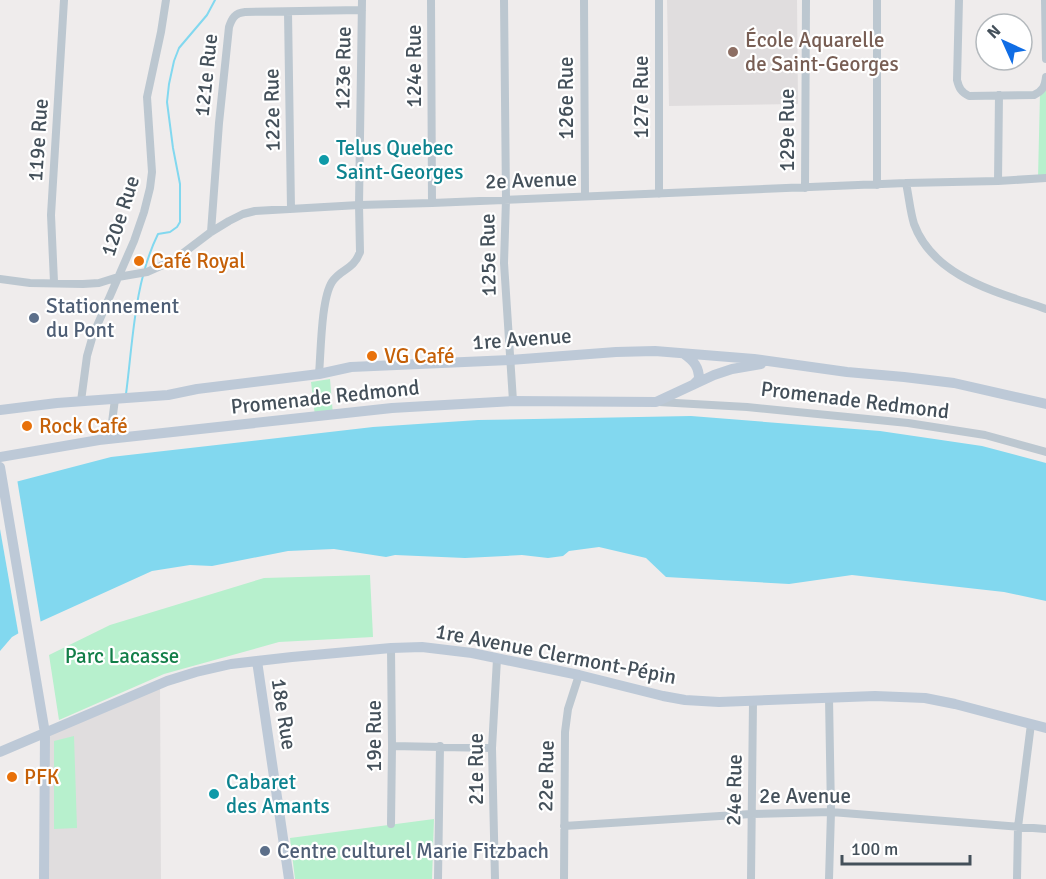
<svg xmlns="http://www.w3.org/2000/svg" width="1046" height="879" font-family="Signika,sans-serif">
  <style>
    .education { fill: #e0ddde }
    .green { fill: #b7f0cd }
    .water { fill: #82d8ef }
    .pier { fill: #efecec }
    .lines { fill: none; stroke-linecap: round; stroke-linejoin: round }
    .stream { stroke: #82d8ef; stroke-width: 2 }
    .street { stroke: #bcc7d0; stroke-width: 8 }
    .secondary { stroke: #bdc9d7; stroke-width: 10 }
    .education-dot { fill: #8d6e63; stroke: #fff; stroke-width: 2 }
    .culture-dot { fill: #0f9aa8; stroke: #fff; stroke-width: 2 }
    .food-dot { fill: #e8710a; stroke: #fff; stroke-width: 2 }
    .service-dot { fill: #5c6f8a; stroke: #fff; stroke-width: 2 }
    .labels { text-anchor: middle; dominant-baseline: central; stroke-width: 4.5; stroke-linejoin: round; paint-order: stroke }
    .education-label { font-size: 21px; fill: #785e54; stroke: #fff; text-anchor: start }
    .street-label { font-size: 21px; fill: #44505a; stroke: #fff }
    .culture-label { font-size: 21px; fill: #0d838f; stroke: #fff; text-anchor: start }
    .food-label { font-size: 21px; fill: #c56008; stroke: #fff; text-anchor: start }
    .service-label { font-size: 21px; fill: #4e5e75; stroke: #fff; text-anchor: start }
    .park-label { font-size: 21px; fill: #127e48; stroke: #fff }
  </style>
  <rect width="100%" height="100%" fill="#efecec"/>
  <path class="education" d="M 667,0 L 797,0 L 798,104 L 669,106 Z
    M 160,684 L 161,879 L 44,879 L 45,733 Z"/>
  <path class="green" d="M 1046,89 L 1046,178 L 1038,178 L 1040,93 Z
    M 330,379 L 333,415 L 315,416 L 311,382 Z
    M 370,575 L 373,637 L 279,642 L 164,674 L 59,720 L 49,655 L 110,625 L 264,578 Z
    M 74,736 L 77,828 L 54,829 L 54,741 Z
    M 434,819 L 432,879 L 295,879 L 290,838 Z"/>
  <path class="water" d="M 691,416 L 880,431 L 982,446 L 1046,463 L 1046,601 L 1004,592 L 852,575 L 789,584 L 666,577 L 646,558 L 599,547 L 569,551 L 563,556 L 548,558 L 522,555 L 465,558 L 395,555 L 386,557 L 334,549 L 288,551 L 212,566 L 190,565 L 152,571 L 33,625 L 12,637 L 0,651 L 0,486 L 111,457 L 373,427 L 478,420 Z"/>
  <path class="pier" d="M 17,479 L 41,624 L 19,637 L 0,529 L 0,483 Z"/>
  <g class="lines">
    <path class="stream" d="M 126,394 C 133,341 134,283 158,234 L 170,232 L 177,227 L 180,222 L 180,184 L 173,148 L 167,102 L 169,84 L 174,61 L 179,48 L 207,15 L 215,0"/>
    <path class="street" d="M 431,0 L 432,203
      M 504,0 L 506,199 L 504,263 L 513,401
      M 584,0 L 585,196
      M 959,0 L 957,80 C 959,88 961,92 969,96 L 1034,95 C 1043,91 1045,86 1046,77
      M 1045,0 L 1046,59
      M 288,12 L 291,209
      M 998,181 L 999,95
      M 906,183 C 909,197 910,211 914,224 C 934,278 998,292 1046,309
      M 877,185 L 877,0
      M 805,188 L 806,0
      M 659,194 L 659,0
      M 211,232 L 219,123 L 229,27 C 232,18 235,13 245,12 L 362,10
      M 0,279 L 30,283 L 83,284 L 99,283 L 118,277 L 147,272 L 174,260 L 211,232 L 229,221 L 243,214 L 255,211 L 359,205 L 432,203 L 906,183 L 998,181 L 1046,178
      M 54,282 L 51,215 L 64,0
      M 319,374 C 321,352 321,299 332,282 C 341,268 353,271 360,252 L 359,205 L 362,0
      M 81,401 L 87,356 L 93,335 L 134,241 L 144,212 L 150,188 L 152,172 L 147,97 L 161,32 L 166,0
      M 658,402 L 747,407 L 908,423 L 985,435 L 1046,452
      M 110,438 L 115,399
      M 392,746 L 492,748
      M 391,824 L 392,746 L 391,648
      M 564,826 L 751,814 L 831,812 L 1046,829
      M 438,879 L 440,746
      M 495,879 L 492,748 L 497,659
      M 564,879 L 565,732 L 568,709 L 579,675
      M 751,879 L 753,702
      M 829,879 L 831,812 L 829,698
      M 1017,879 L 1018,827 L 1031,724"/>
    <path class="secondary" d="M 684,354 C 694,361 699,367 699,379 L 693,385
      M 0,410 L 57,403 L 168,395 L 197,389 L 319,374 L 351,367 L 510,360 L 616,352 L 655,351 L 754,359 L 847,372 L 904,377 L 954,383 L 1046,404
      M 0,457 L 99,440 L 392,408 L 513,401 L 656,402 L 714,375 L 732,369 L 761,364
      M 0,467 L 45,733 L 44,879
      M 257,661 L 289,879
      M 0,752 L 167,681 L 196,672 L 231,664 L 292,657 L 391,648 L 422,647 L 472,653 L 579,675 L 663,696 L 685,700 L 719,702 L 875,696 L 925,698 L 955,704 L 1046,728"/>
  </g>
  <circle class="education-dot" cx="733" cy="52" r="6"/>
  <g class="culture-dot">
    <circle cx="324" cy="160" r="6"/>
    <circle cx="214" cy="794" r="6"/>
  </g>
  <g class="food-dot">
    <circle cx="139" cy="261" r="6"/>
    <circle cx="372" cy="356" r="6"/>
    <circle cx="27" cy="426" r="6"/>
    <circle cx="12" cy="777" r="6"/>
  </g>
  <g class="service-dot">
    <circle cx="34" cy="318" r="6"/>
    <circle cx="265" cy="851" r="6"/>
  </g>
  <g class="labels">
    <g class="education-label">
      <text x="745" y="40">École Aquarelle<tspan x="745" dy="24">de Saint-Georges</tspan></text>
    </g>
    <g class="street-label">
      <text transform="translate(414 66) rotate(-90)">124e Rue</text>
      <text transform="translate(343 68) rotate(-89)">123e Rue</text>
      <text transform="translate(206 75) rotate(-84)">121e Rue</text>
      <text transform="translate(641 97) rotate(-90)">127e Rue</text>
      <text transform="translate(566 98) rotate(-90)">126e Rue</text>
      <text transform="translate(272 110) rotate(-91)">122e Rue</text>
      <text transform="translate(787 130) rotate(-90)">129e Rue</text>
      <text transform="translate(38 140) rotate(-86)">119e Rue</text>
      <text transform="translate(531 180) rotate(-2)">2e Avenue</text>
      <text transform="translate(120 216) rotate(-72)">120e Rue</text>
      <text transform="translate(488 255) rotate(-91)">125e Rue</text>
      <text transform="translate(522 339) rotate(-4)">1re Avenue</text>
      <text transform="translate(325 397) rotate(-6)">Promenade Redmond</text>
      <text transform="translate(855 400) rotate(7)">Promenade Redmond</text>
      <text transform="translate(556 654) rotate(11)">1re Avenue Clermont-Pépin</text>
      <text transform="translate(284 714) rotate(81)">18e Rue</text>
      <text transform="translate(374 736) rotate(-90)">19e Rue</text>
      <text transform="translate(476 769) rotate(-90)">21e Rue</text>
      <text transform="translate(546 776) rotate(-89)">22e Rue</text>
      <text transform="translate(734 790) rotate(-89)">24e Rue</text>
      <text x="805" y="796">2e Avenue</text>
    </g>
    <g class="culture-label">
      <text x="336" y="148">Telus Quebec<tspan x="336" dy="24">Saint-Georges</tspan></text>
      <text x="226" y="782">Cabaret<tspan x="226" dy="24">des Amants</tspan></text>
    </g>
    <g class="food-label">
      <text x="151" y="261">Café Royal</text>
      <text x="384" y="356">VG Café</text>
      <text x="39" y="426">Rock Café</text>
      <text x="24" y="777">PFK</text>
    </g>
    <g class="service-label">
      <text x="46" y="306">Stationnement<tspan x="46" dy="24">du Pont</tspan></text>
      <text x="277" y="851">Centre culturel Marie Fitzbach</text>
    </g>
    <g class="park-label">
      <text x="122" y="656">Parc Lacasse</text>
    </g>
  </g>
  <g transform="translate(1004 42) rotate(315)"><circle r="28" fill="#ffffff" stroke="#b4b9bd" stroke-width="1.5"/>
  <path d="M0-4.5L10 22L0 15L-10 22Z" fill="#106de5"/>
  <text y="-9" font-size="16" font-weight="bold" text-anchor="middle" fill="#44505a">N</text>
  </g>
  <path d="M842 855v9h128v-9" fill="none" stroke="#44505a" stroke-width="3"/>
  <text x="851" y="855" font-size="18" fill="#44505a" stroke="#ffffff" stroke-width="4.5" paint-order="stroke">100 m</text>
</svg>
